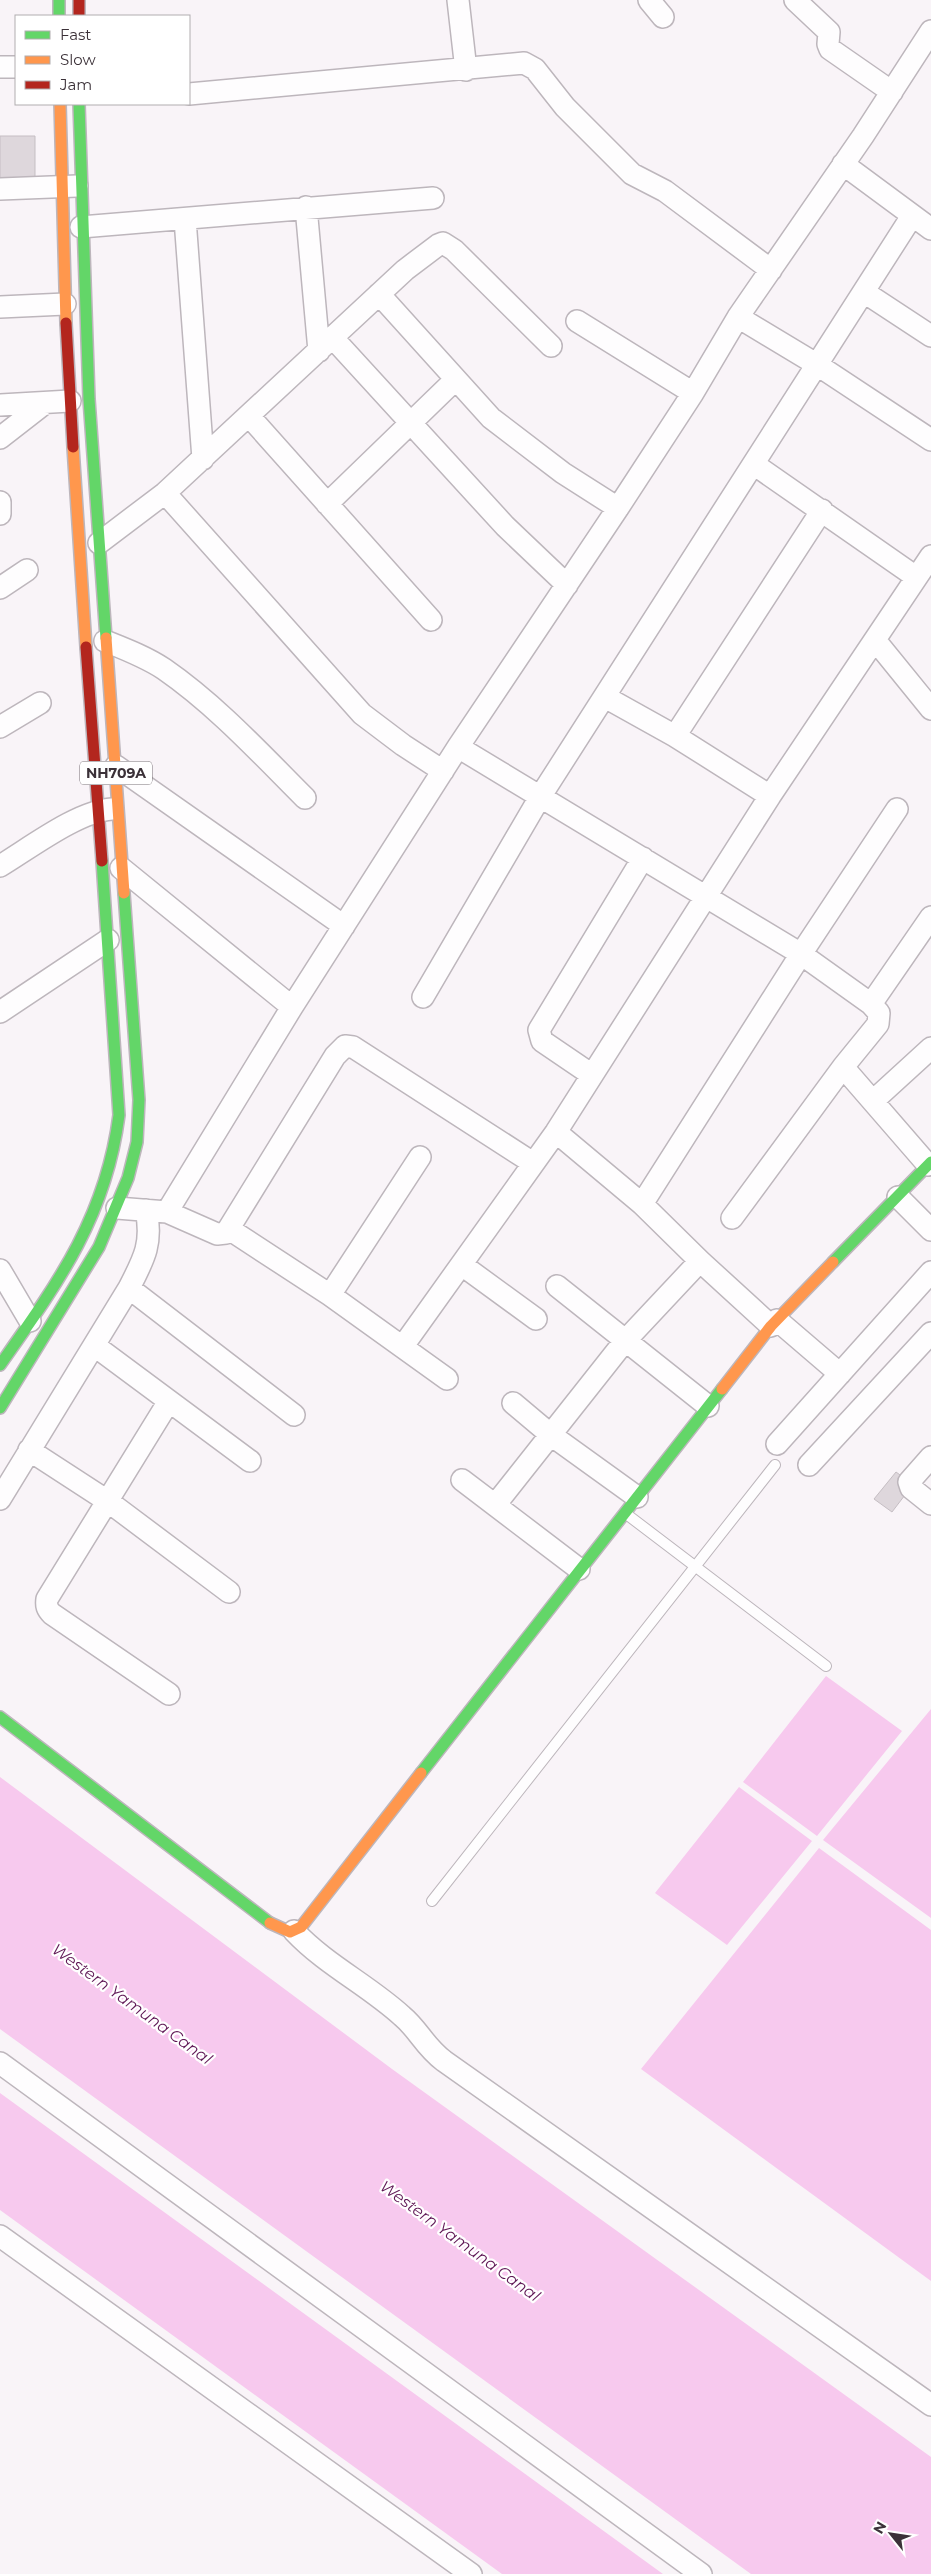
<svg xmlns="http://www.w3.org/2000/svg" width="931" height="2574" font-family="Montserrat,sans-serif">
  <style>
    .water { fill: #f7c9ee }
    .building { fill: #ded7dc; stroke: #c5bec3 }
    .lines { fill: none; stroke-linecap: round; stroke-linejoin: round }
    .lane-casing { stroke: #bdb6bc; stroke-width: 12 }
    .street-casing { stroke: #bdb6bc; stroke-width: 24 }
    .fast-casing { stroke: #bdb6bc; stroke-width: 14 }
    .slow-casing { stroke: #bdb6bc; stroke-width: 14 }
    .jam-casing { stroke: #bdb6bc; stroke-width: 14 }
    .lane { stroke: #fefdfe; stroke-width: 10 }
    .street { stroke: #fefdfe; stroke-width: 21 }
    .fast { stroke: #63d668; stroke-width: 11 }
    .slow { stroke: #ff974d; stroke-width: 11 }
    .jam { stroke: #b3261e; stroke-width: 11 }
    .labels { text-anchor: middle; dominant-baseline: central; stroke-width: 4.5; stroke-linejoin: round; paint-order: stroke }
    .shield { fill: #fff; stroke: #766f74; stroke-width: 1 }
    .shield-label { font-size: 14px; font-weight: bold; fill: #3b3138 }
    .water-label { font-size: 16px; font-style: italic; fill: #5f1755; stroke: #fff }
  </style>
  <rect width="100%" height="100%" fill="#f9f4f8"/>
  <path class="water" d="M 826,1676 L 902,1731 L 817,1836 L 743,1782 Z
    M 931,1709 L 931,1918 L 823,1840 Z
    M 0,1777 L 392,2069 L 931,2457 L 931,2574 L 751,2574 L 0,2029 Z
    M 739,1787 L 812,1841 L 727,1945 L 655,1893 Z
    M 819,1848 L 931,1930 L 931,2281 L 641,2069 Z
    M 0,2093 L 663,2574 L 502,2574 L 0,2210 Z"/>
  <path class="building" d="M 0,136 L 35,136 L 35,183 L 0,183 Z
    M 896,1472 L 907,1480 L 908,1491 L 892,1512 L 874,1499 Z"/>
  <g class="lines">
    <g class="lane-casing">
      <path id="lane" d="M 625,1513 L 826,1666
        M 432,1901 L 775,1465"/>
    </g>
    <g class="street-casing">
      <path id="street" d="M 458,0 L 466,70
        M 649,0 L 663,17
        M 795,0 L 829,32 L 828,44 L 830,49 L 892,92
        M 0,67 L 16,67
        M 189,94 L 524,63 L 535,69 L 565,107 L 632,174 L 665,191 L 771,270
        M 843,164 L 931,229
        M 0,189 L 77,186
        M 306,207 L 319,351
        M 185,219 L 203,459
        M 81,227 L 433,198
        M 864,292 L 931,336
        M 379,294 L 491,418 L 563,473 L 618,508
        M 0,307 L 65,304
        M 738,317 L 816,364 L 931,440
        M 577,321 L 693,393
        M 332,337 L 505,526 L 567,585
        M 0,405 L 70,401
        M 249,416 L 431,620
        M 0,438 L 45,403
        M 755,465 L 916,577
        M 165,493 L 362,714 L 403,745 L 443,771
        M 0,502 L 0,514
        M 327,504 L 455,380
        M 99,543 L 165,493 L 405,270 L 438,245 L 443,243 L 454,250 L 551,346
        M 0,588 L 27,570
        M 875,640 L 931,709
        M 105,641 C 125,649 146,657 164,669 C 216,705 260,753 305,798
        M 605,697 L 675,736 L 770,796
        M 0,727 L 40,703
        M 675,736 L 822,510
        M 458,747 L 801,954 L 871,1004 L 879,1013 L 878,1024 L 843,1067 L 732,1218
        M 116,766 L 344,926
        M 0,866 C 30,848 78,811 112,809
        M 121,868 L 292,1007
        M 423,997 L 540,797 L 912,216
        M 871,1004 L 931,917
        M 0,1012 L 108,940
        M 843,1067 L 928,1165
        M 592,1075 L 542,1041 L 539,1030 L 643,858
        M 873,1101 L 931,1048
        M 556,1132 L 642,1204 L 700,1261 L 771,1326
        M 898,1197 L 931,1230
        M 642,1204 L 801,954 L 897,809
        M 117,1208 L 167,1212 L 217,1234 L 226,1233 L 335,1056 L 345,1046 L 353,1047 L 533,1163
        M 167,1212 L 292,1007 L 458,747 L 618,508 L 693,393 L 738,317 L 863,136 L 931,31
        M 229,1229 L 330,1295 L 447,1379
        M 462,1265 L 536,1319
        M 0,1270 L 30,1321
        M 557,1286 L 708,1406
        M 129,1288 L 294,1415
        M 330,1295 L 420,1157
        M 777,1320 L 840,1374
        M 95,1346 L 250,1461
        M 403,1346 L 556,1132 L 770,796 L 931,556
        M 169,1401 L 47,1599 C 46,1606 47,1609 52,1614 L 169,1694
        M 513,1403 L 551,1435 L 637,1497
        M 777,1444 L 931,1272
        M 29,1450 L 109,1502 L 229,1592
        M 931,1457 L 909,1482 L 911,1488 L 931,1504
        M 809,1465 L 931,1333
        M 462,1480 L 579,1569
        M 0,1499 L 129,1288 C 144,1259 153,1243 146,1210
        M 495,1505 L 624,1342 L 700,1261
        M 294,1931 C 326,1965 368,1985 402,2016 C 419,2030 424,2046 444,2061 L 931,2405
        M 0,2063 L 701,2574
        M 0,2236 L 471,2574"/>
    </g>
    <g class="fast-casing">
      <path id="fast" d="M 59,0 L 59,16
        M 79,104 L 89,399 L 106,638
        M 833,1262 L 931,1162
        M 0,1365 C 58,1283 106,1217 119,1115 L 102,861
        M 0,1408 L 99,1247 L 128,1178 L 137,1142 L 139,1100 L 124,893
        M 0,1717 L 270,1923
        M 421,1773 L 722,1389"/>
    </g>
    <g class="slow-casing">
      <path id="slow" d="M 60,104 L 66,323
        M 73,447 L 86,647
        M 106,638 L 124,893
        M 722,1389 L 771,1326 L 833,1262
        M 270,1923 L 290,1932 L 301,1927 L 421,1773"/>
    </g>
    <g class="jam-casing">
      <path id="jam" d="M 79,0 L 79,16
        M 66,323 L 73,447
        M 86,647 L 102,861"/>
    </g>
    <use href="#lane" class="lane"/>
    <use href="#street" class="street"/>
    <use href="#fast" class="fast"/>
    <use href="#slow" class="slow"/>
    <use href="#jam" class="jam"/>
  </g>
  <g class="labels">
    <rect class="shield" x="80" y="761.5" width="72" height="23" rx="4"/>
    <g class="shield-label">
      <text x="116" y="773">NH709A</text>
    </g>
    <g class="water-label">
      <text transform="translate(132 2004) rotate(36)">Western Yamuna Canal</text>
      <text transform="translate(460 2241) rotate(36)">Western Yamuna Canal</text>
    </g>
  </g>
  <rect x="15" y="15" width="175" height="90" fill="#ffffff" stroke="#b1adaf"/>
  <rect x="25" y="31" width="25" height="8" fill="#63d668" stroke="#b1adaf"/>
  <text x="60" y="40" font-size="15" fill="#3b3138">Fast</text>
  <rect x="25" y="56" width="25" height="8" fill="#ff974d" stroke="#b1adaf"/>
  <text x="60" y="65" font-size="15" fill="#3b3138">Slow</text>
  <rect x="25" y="81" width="25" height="8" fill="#b3261e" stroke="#b1adaf"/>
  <text x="60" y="90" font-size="15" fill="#3b3138">Jam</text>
  <g transform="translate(891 2534) rotate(300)" stroke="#ffffff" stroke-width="4" paint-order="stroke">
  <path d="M0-4L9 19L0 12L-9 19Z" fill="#3b3138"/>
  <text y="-8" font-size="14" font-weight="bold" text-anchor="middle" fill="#3b3138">N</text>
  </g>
</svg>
